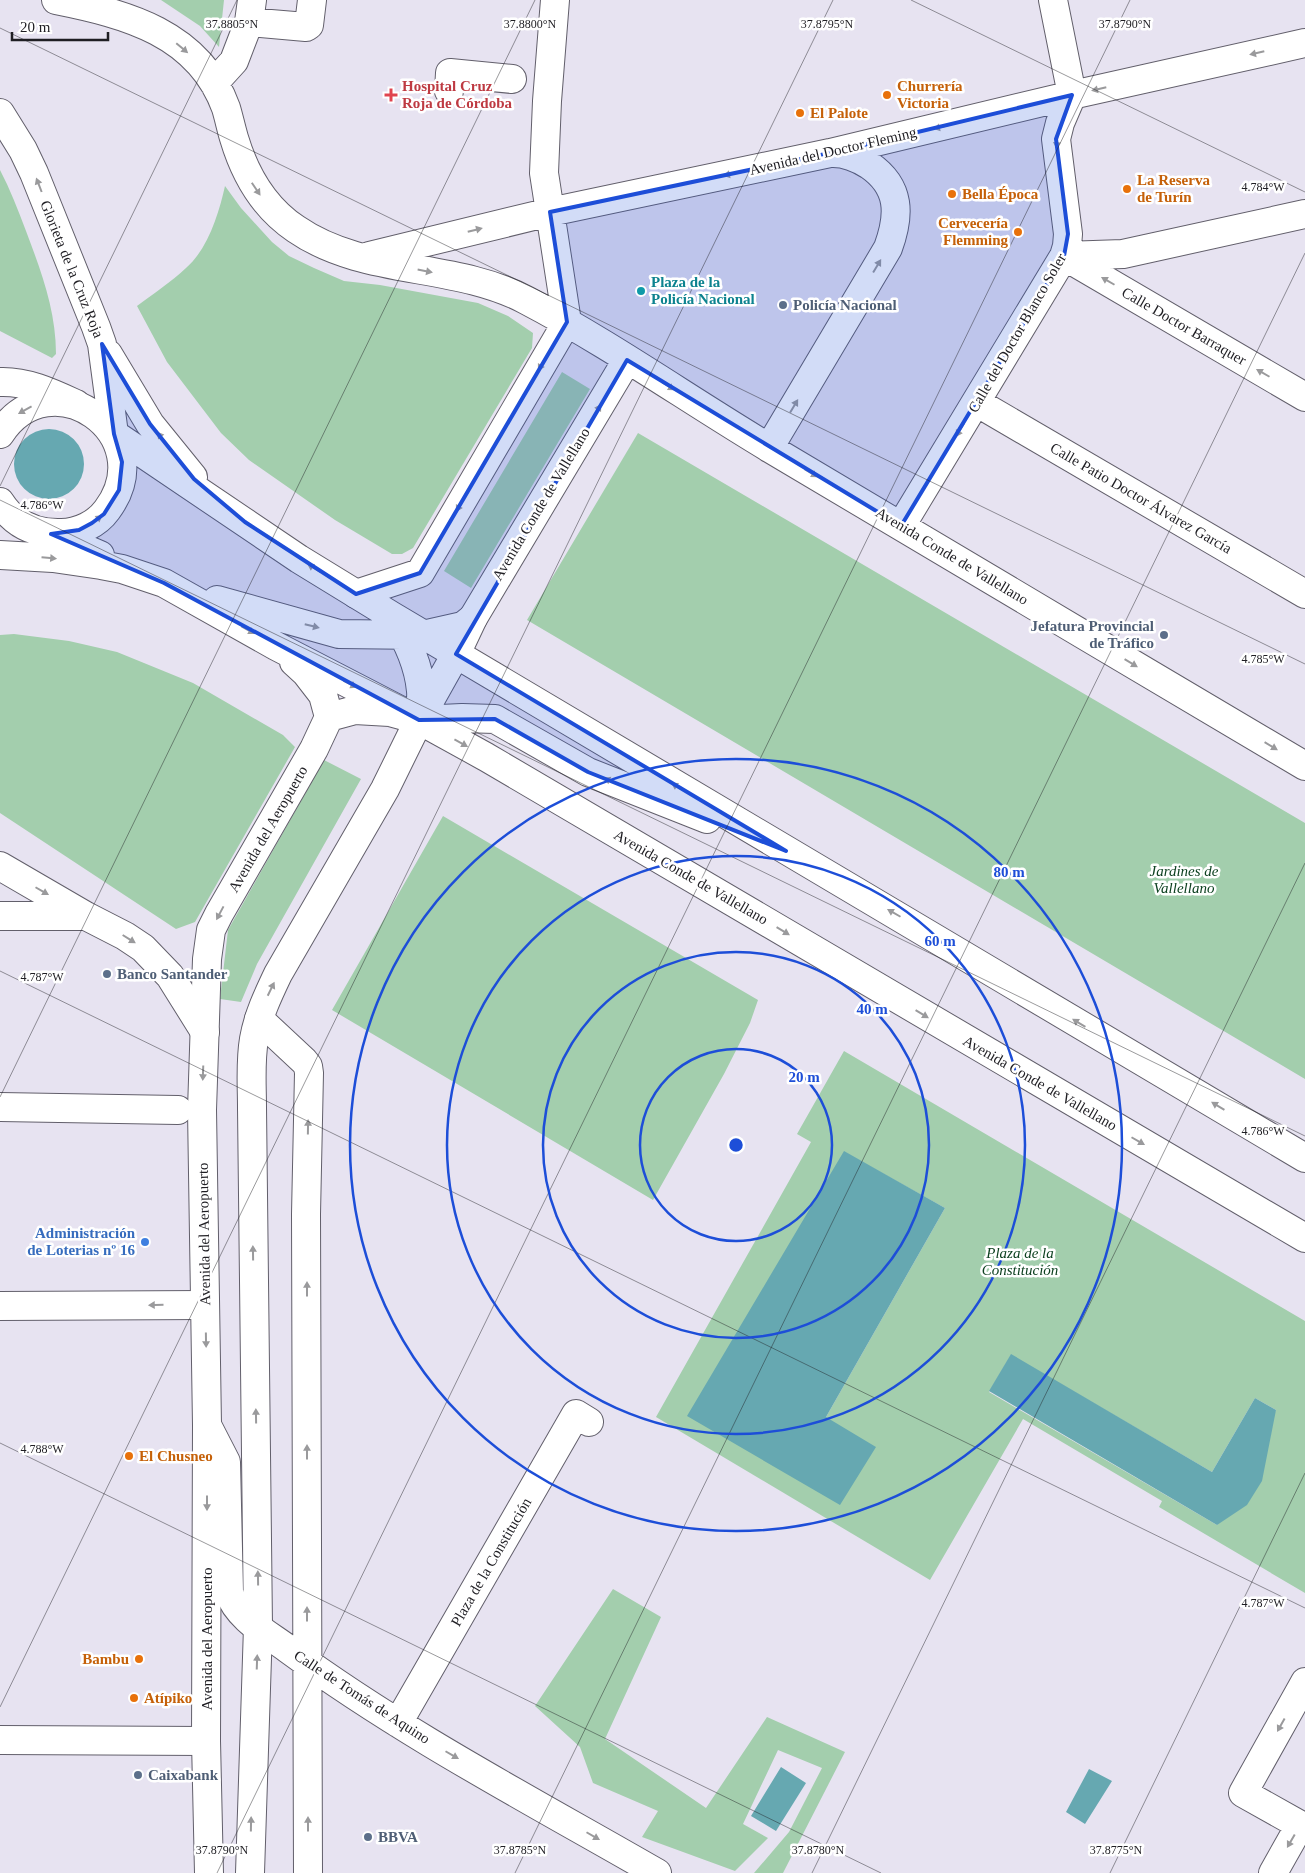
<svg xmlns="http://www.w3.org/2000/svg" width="1305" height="1873" font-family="'Times New Roman',serif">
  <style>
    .green { fill: #a3cead; fill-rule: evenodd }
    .water { fill: #66a8b1 }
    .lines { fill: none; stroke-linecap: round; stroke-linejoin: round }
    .minor-casing { stroke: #625f6b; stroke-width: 30 }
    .major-casing { stroke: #625f6b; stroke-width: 30 }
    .minor { stroke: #fff; stroke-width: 28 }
    .major { stroke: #fff; stroke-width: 28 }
    .oneway { fill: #9a9a9c }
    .marked { fill: #1d4ed8; fill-opacity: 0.2; stroke: #1d4ed8; stroke-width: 4; stroke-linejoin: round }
    .ticks { fill: none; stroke: #1f1e23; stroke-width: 1; stroke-opacity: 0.45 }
    .ring { fill: none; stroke: #1d4ed8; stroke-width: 2.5 }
    .health-dot { fill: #e0444e; stroke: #fff; stroke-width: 2 }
    .food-dot { fill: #e8710a; stroke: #fff; stroke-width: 2 }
    .culture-dot { fill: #0f9aa8; stroke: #fff; stroke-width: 2 }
    .service-dot { fill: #5c6f8a; stroke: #fff; stroke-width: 2 }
    .shop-dot { fill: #3f7fe0; stroke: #fff; stroke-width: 2 }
    .labels { text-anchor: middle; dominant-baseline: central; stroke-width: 5; stroke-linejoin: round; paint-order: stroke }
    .health-label { font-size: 15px; font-weight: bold; fill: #be3a42; stroke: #fff; text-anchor: start }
    .food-label { font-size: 15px; font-weight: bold; fill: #c56008; stroke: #fff; text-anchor: start }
    .street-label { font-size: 15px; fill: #1f1e23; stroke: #fff }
    .culture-label { font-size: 15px; font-weight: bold; fill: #0d838f; stroke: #fff; text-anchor: start }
    .service-label { font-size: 15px; font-weight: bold; fill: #4e5e75; stroke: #fff; text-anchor: start }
    .park-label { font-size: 15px; font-style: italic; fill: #0d4120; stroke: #fff }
    .shop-label { font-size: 15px; font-weight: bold; fill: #366cbe; stroke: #fff; text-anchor: end }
    .ticks-label { font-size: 12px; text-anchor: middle; fill: #1f1e23; stroke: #fff; stroke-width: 5; stroke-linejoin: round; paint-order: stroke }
    .centre { fill: #1d4ed8; stroke: #fff; stroke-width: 2.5 }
    .ring-label { font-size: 15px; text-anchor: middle; font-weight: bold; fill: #1d4ed8; stroke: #fff; stroke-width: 5; stroke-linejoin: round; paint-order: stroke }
  </style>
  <rect width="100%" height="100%" fill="#e7e3f1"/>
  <path class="green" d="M 161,0 L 224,0 L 219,47 L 200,26 Z
    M 0,170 C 10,189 18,210 26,231 C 41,271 56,310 56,354 L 52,358 L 0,331 Z
    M 225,186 L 241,208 L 272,242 L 289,256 L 314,268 L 344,281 L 380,285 L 478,303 L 508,316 L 533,333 L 532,348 L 413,548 L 402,554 L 392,554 L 335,520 L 249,460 L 221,433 L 167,362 L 137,306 C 153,294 171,282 186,268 C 208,249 219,213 225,186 Z
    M 562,372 L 590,389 L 471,588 L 444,571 Z
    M 638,433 L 1305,823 L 1305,1079 L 527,620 Z
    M 14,634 L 69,641 L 117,652 L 193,683 L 283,735 L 295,747 L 195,922 L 176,929 L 0,813 L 0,635 Z
    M 324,760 L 361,779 L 257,964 L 241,1002 L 220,999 L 228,930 Z
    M 443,816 L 758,1000 L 750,1023 L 724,1074 L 653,1200 L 332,1010 Z
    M 844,1051 L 1305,1321 L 1305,1593 L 1159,1507 L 1162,1501 L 1023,1419 L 930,1580 L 656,1417 L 811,1142 L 797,1134 ZM 844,1152 L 945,1208 L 826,1417 ZM 1011,1355 L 1212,1472 L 1255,1398 L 1276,1410 L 1217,1525 L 989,1392 Z
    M 613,1589 L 661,1617 L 605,1739 L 706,1808 L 767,1717 L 845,1752 L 783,1873 L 754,1873 L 789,1832 L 822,1768 L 778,1750 L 743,1824 L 768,1838 L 735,1871 L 642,1837 L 658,1811 L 593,1783 L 580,1747 L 535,1706 Z"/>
  <path class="water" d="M14 464a35 35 0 1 1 70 0a35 35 0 1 1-70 0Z
    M 844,1151 L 945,1208 L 826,1417 L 876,1447 L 840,1505 L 687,1416 Z
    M 1011,1354 L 1212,1472 L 1255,1398 L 1276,1410 L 1262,1481 L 1247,1505 L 1217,1525 L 989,1391 Z
    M 781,1767 L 806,1783 L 776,1831 L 751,1816 Z
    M 1089,1769 L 1112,1781 L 1085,1824 L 1066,1812 Z"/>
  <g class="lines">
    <g class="minor-casing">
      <path id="minor" d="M 56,0 C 126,14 199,33 226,108 C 229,118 231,128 234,138 C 245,175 263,207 296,229 C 364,276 454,262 526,300 C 610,344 689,400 771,449 C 949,556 1127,660 1305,766
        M 249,22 L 306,27 L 309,25 L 312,0
        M 214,83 L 234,61 L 249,22 L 252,0
        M 449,91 L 450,73 L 512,79
        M 369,256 L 550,212 L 830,153 L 1072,95 L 1305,43
        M 1064,256 L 1305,397
        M 1064,256 L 1123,254 L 1305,214
        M 0,382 C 27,381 52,393 76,404
        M 976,402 L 1305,594
        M 769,448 L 888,248 C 900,215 901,187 869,165 C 858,158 846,153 833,153
        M 901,526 L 1064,256 L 1067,246 L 1068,234 L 1056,139 L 1060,123 L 1072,95 L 1053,0
        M 356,594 L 420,573 L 567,322 L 544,173 L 547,101 L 555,0
        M 456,654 L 473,618 L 627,360
        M 0,866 L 86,916 L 125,936 L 143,948 L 170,976 L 205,1032
        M 0,916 L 84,916
        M 259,1019 L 304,1061 L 308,1066 L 309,1073 L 306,1214 L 308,1873
        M 0,1107 L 178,1110
        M 0,1306 L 205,1305
        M 207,1425 L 226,1462 L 229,1592 C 237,1618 268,1634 288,1649 C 404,1734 532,1801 657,1873
        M 398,1723 L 576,1414 L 589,1422
        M 0,1740 L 206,1741
        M 1273,1873 L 1300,1825 L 1243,1793 L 1305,1682"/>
    </g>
    <g class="major-casing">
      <path id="major" d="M 0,113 L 23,150 L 34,173 L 96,327 L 102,344 L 114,434 L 299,559 L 392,616 L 1305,1158
        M 108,354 L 150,424 L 193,477
        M 0,434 C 51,356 163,435 107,510 C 97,524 78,533 61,533 C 35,534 14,524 0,502
        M 51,534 L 100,555
        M 0,555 L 53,558 L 101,565 L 122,569 L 164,583 L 276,646 L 419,720 L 486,757 L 1305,1238
        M 217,600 L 339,634 L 423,635 L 463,626 L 473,618
        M 395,622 C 408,641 419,667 421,691 C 422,700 419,710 419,718
        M 329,717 L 355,710 L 390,712 L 419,720 L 462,718 L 495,719 L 588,772 L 707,819
        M 209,1873 L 206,1741 L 207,1425 L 202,1110 L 207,959 L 211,930 L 219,914 L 314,749 L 329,717 L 323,695 L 306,673 L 294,662
        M 250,1873 L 258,1627 L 252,1108 C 252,1085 250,1062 254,1039 C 258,1016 268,995 278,974 L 385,789 L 419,720 L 456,654"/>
    </g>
    <use href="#minor" class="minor"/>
    <use href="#major" class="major"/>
  </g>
  <defs><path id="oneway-solid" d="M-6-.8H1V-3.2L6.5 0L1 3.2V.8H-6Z" transform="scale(1.25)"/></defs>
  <g class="oneway">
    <use href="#oneway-solid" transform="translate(182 48) rotate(40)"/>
    <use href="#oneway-solid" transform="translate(1257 53) rotate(167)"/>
    <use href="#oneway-solid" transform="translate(1099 89) rotate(167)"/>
    <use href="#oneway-solid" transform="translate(941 127) rotate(167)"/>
    <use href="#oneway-solid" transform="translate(1057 141) rotate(93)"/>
    <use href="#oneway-solid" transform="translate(731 174) rotate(168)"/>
    <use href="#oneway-solid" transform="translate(39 185) rotate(-111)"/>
    <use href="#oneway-solid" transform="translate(256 189) rotate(56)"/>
    <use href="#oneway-solid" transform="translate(475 230) rotate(-14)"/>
    <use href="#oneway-solid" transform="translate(877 266) rotate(-59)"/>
    <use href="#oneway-solid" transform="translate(425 271) rotate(11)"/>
    <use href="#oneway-solid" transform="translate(1108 281) rotate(-150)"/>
    <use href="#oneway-solid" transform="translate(542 364) rotate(120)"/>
    <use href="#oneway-solid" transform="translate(1263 373) rotate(-150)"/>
    <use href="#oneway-solid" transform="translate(668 386) rotate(32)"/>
    <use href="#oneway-solid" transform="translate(794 406) rotate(-59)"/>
    <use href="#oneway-solid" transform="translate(25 410) rotate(151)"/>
    <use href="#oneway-solid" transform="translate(597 411) rotate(-59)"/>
    <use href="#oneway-solid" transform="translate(960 430) rotate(121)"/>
    <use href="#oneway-solid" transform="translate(162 438) rotate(-129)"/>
    <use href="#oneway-solid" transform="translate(811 473) rotate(31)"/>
    <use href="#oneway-solid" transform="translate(460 505) rotate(120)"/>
    <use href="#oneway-solid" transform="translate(96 520) rotate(-36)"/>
    <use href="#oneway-solid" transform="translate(49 558) rotate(5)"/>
    <use href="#oneway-solid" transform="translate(314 568) rotate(-148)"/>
    <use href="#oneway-solid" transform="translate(312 626) rotate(14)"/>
    <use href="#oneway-solid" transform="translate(248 630) rotate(29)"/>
    <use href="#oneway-solid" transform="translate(1131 663) rotate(31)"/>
    <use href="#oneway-solid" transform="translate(350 684) rotate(27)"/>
    <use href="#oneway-solid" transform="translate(461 743) rotate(29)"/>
    <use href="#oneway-solid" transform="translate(1271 746) rotate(31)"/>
    <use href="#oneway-solid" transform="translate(611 781) rotate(-158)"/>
    <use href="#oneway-solid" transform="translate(678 787) rotate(-149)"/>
    <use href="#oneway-solid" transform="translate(42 891) rotate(30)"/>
    <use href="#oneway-solid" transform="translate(220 913) rotate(118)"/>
    <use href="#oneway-solid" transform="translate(894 913) rotate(-150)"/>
    <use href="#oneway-solid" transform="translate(783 931) rotate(31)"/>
    <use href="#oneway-solid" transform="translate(129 939) rotate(32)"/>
    <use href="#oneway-solid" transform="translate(271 989) rotate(-64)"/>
    <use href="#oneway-solid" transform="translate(922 1014) rotate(31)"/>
    <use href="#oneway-solid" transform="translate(1079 1023) rotate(-149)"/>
    <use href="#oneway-solid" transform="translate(203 1073) rotate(92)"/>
    <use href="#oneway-solid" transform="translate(1218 1106) rotate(-149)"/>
    <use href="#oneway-solid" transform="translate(308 1127) rotate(-89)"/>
    <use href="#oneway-solid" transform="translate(1138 1141) rotate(30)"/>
    <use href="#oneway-solid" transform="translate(253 1253) rotate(-91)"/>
    <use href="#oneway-solid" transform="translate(307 1289) rotate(-90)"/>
    <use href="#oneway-solid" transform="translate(156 1305) rotate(179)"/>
    <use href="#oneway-solid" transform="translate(206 1340) rotate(89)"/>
    <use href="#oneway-solid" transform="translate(256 1416) rotate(-91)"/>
    <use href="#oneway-solid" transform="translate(307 1452) rotate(-90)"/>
    <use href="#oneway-solid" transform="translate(207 1503) rotate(90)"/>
    <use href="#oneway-solid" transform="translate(258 1578) rotate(-91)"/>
    <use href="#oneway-solid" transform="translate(307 1614) rotate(-90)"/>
    <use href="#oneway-solid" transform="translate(257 1662) rotate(-88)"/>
    <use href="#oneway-solid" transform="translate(1281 1725) rotate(119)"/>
    <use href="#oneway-solid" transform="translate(452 1755) rotate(30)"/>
    <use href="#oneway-solid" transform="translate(251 1824) rotate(-89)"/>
    <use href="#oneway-solid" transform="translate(308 1824) rotate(-90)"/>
    <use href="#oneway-solid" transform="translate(593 1836) rotate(30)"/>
    <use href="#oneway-solid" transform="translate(1291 1841) rotate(120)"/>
  </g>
  <path class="marked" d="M 1072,95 L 1056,139 L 1068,234 L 1064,256 L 901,526 L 627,360 L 456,654 L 786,851 L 588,772 L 495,719 L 419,720 L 164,583 L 51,534 L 79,530 L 92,523 L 104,514 L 119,490 L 122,462 L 114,434 L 102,344 L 150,424 L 194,479 L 245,522 L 356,594 L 420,573 L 567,322 L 550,212 L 830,153 Z"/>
  <path class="ticks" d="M 911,0 L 1305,192M 0,28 L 1305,664M 0,486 L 237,0M 0,500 L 1305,1136M 0,971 L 1305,1608M 0,1097 L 535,0M 0,1443 L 881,1873M 0,1707 L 833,0M 217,1873 L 1130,0M 515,1873 L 1305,253M 812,1873 L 1305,863M 1110,1873 L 1305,1473"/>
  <g class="ring">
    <circle cx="736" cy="1145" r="96"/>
    <circle cx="736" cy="1145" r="193"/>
    <circle cx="736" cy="1145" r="289"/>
    <circle cx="736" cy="1145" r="386"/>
  </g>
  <path class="health-dot" d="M388.5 87.5h5v5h5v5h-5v5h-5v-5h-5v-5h5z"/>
  <g class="food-dot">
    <circle cx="887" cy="95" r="5"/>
    <circle cx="800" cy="113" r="5"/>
    <circle cx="1127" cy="189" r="5"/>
    <circle cx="952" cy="194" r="5"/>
    <circle cx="1018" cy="232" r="5"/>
    <circle cx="129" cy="1456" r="5"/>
    <circle cx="139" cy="1659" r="5"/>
    <circle cx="134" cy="1698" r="5"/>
  </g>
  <circle class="culture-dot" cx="641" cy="291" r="5"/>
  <g class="service-dot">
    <circle cx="783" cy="305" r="5"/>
    <circle cx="1164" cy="635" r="5"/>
    <circle cx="107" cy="974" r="5"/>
    <circle cx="138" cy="1775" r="5"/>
    <circle cx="368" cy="1837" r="5"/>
  </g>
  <circle class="shop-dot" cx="145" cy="1242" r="5"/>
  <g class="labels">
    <g class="health-label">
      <text x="402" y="86">Hospital Cruz<tspan x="402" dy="17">Roja de Córdoba</tspan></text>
    </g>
    <g class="food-label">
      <text x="897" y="86">Churrería<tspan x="897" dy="17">Victoria</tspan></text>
      <text x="810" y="113">El Palote</text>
      <text x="1137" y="180">La Reserva<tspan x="1137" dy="17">de Turín</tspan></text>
      <text x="962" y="194">Bella Época</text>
      <text x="1008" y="223" text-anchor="end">Cervecería<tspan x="1008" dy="17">Flemming</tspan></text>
      <text x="139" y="1456">El Chusneo</text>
      <text x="129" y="1659" text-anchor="end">Bambu</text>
      <text x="144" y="1698">Atípiko</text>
    </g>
    <g class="street-label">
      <text transform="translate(833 151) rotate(-13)">Avenida del Doctor Fleming</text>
      <text transform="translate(72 269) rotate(68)">Glorieta de la Cruz Roja</text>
      <text transform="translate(1184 326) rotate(30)">Calle Doctor Barraquer</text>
      <text transform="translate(1017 333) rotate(-60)">Calle del Doctor Blanco Soler</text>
      <text transform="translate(1141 498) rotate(30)">Calle Patio Doctor Álvarez García</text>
      <text transform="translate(541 504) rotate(-59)">Avenida Conde de Vallellano</text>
      <text transform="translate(952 556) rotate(31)">Avenida Conde de Vallellano</text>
      <text transform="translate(268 829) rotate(-60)">Avenida del Aeropuerto</text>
      <text transform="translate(691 877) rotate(30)">Avenida Conde de Vallellano</text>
      <text transform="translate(1040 1083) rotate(30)">Avenida Conde de Vallellano</text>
      <text transform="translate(204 1234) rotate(-91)">Avenida del Aeropuerto</text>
      <text transform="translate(491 1562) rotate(-60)">Plaza de la Constitución</text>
      <text transform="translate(207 1639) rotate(-90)">Avenida del Aeropuerto</text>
      <text transform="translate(362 1697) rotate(33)">Calle de Tomás de Aquino</text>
    </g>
    <g class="culture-label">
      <text x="651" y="282">Plaza de la<tspan x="651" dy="17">Policía Nacional</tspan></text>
    </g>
    <g class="service-label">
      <text x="793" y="305">Policía Nacional</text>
      <text x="1154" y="626" text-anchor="end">Jefatura Provincial<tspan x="1154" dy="17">de Tráfico</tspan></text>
      <text x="117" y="974">Banco Santander</text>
      <text x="148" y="1775">Caixabank</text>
      <text x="378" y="1837">BBVA</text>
    </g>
    <g class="park-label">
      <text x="1184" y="871">Jardines de<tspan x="1184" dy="17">Vallellano</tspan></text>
      <text x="1020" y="1253">Plaza de la<tspan x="1020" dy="17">Constitución</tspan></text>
    </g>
    <g class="shop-label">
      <text x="135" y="1233">Administración<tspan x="135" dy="17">de Loterias nº 16</tspan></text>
    </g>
  </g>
  <g class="ticks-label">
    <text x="232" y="28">37.8805°N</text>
    <text x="530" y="28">37.8800°N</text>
    <text x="827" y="28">37.8795°N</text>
    <text x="1125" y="28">37.8790°N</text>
    <text x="1263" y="191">4.784°W</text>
    <text x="42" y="509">4.786°W</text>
    <text x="1263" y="663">4.785°W</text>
    <text x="42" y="981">4.787°W</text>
    <text x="1263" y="1135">4.786°W</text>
    <text x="42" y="1453">4.788°W</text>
    <text x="1263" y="1607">4.787°W</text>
    <text x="222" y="1854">37.8790°N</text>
    <text x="520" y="1854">37.8785°N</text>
    <text x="818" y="1854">37.8780°N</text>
    <text x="1116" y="1854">37.8775°N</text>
  </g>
  <circle cx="736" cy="1145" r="8" class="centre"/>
  <g class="ring-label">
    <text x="1009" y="877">80 m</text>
    <text x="940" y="946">60 m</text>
    <text x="872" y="1014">40 m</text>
    <text x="804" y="1082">20 m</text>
  </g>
  <path d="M12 32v8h96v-8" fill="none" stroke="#1f1e23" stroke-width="2.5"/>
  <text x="20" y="32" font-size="15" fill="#1f1e23" stroke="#ffffff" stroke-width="4" paint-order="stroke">20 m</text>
</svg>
